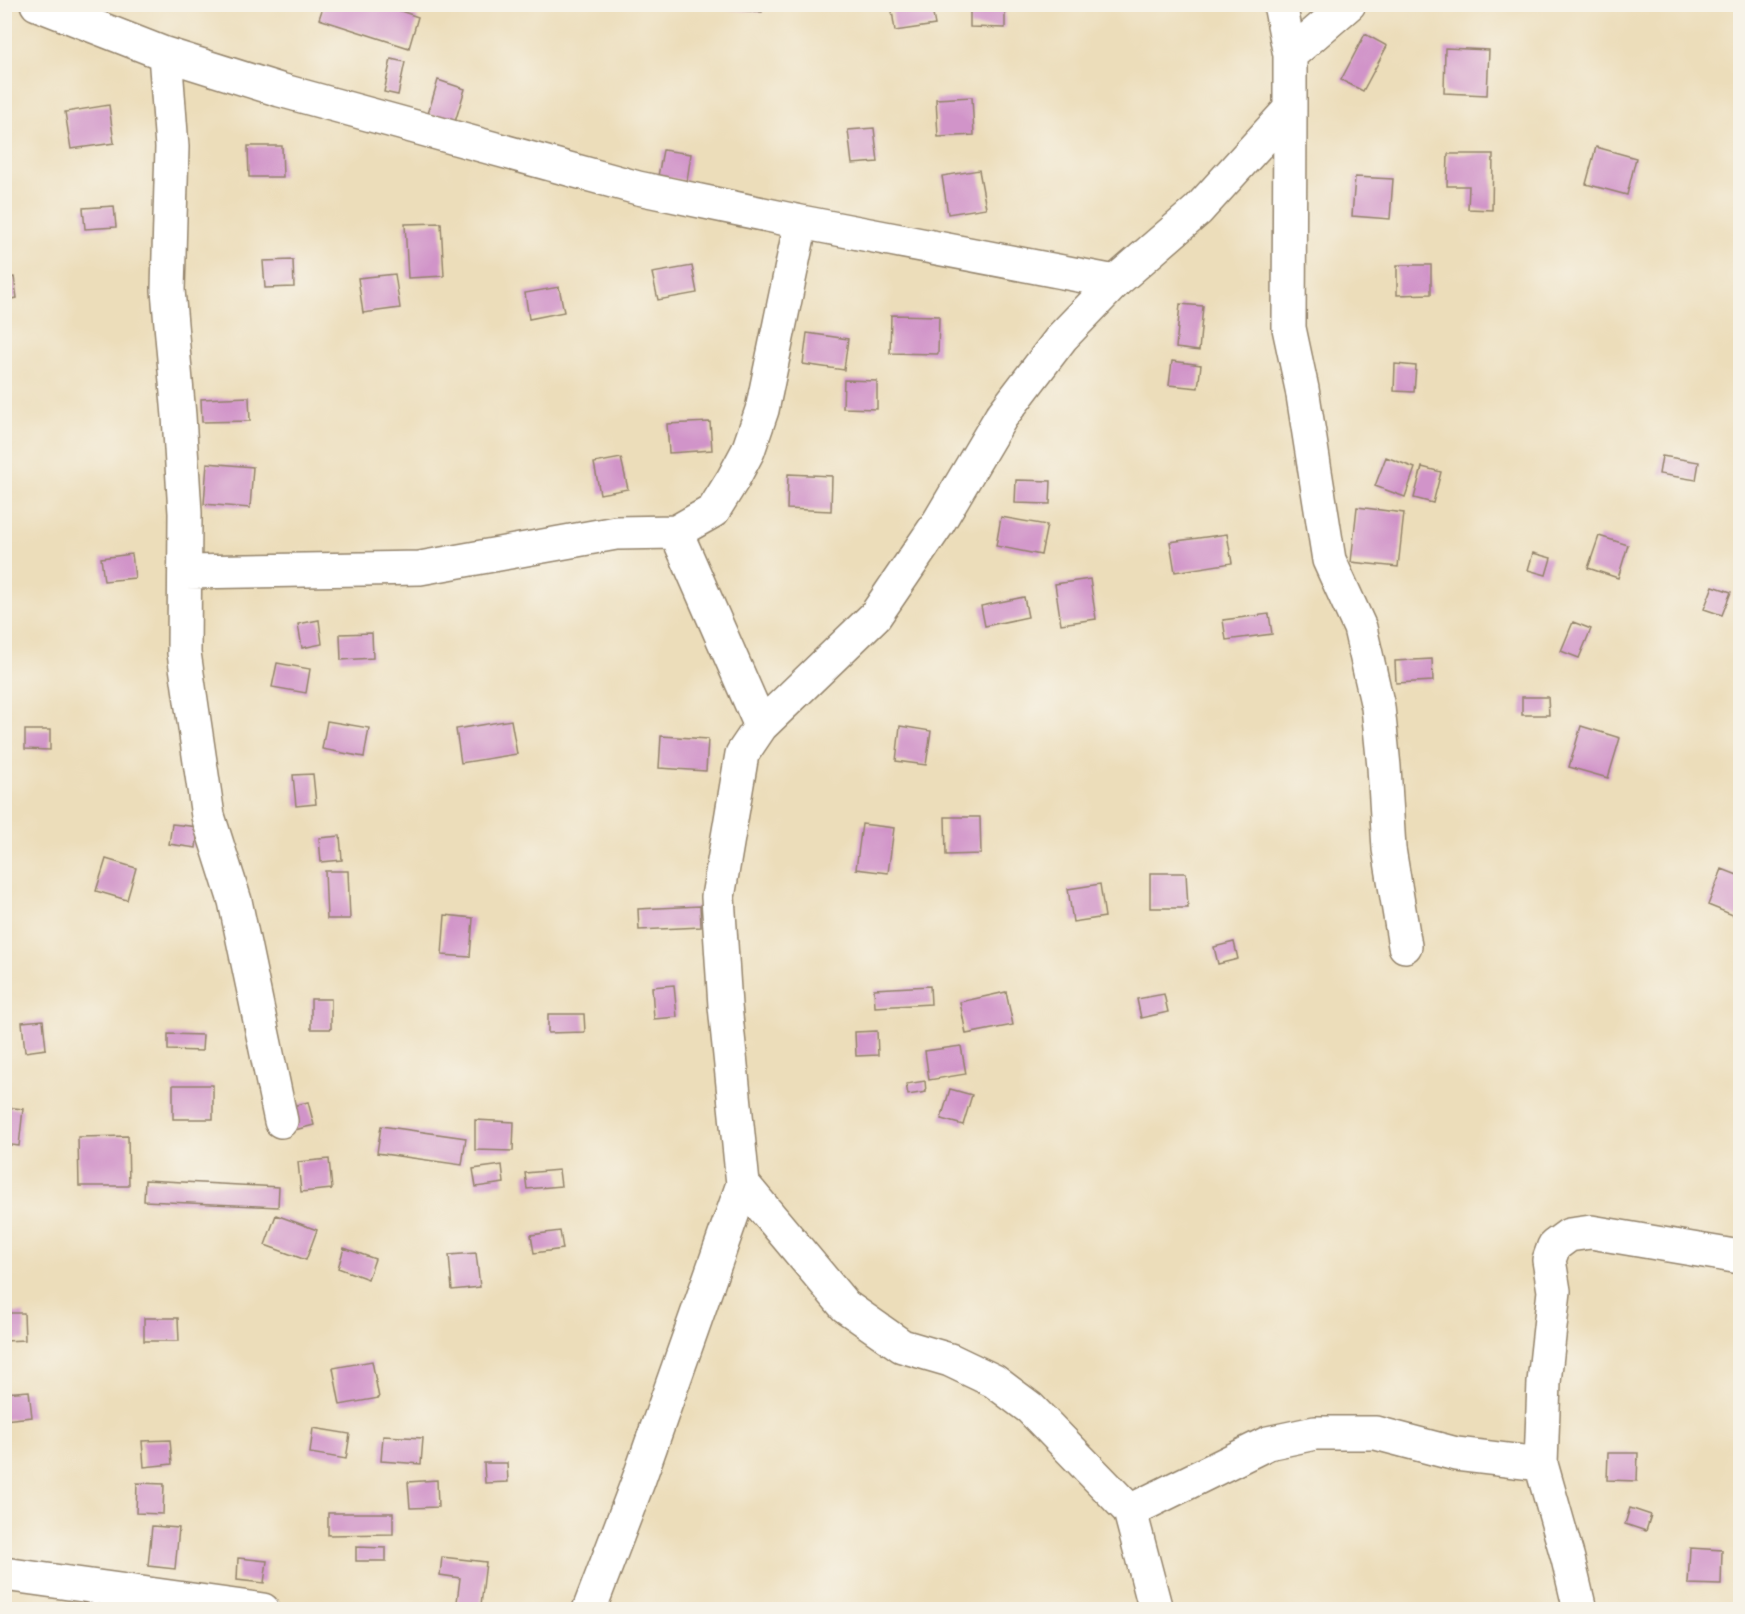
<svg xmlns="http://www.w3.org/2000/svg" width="1745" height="1614" font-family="Caveat,sans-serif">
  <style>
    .building { fill: #d194c9 }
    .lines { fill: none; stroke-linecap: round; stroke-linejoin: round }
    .minor-casing { stroke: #94846c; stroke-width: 36 }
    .minor { stroke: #fff; stroke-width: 33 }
  </style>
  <rect width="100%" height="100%" fill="#f7f3e8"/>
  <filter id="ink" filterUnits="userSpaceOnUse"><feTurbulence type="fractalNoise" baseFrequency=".0167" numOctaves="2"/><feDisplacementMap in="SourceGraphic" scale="12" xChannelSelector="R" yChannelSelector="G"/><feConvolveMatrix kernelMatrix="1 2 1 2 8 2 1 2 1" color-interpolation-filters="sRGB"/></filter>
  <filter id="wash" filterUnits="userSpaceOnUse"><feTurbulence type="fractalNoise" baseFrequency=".008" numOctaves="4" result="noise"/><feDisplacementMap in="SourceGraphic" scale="24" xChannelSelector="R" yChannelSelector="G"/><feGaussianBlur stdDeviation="1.35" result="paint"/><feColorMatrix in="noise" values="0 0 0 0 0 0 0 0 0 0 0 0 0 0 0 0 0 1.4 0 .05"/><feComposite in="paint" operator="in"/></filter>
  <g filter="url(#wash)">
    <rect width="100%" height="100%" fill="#ecddba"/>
    <g id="blocks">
      <path class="building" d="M 324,4 L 381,4 L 418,17 L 409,48 L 319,19 Z
        M 716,4 L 763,4 L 762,12 L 715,8 Z
        M 891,4 L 931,4 L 935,25 L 895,31 Z
        M 970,5 L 1005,5 L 1005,28 L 970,27 Z
        M 1365,34 L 1387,46 L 1363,91 L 1341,80 Z
        M 1445,48 L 1489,50 L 1487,95 L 1444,93 Z
        M 391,59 L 405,62 L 398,95 L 384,92 Z
        M 438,80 L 465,89 L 455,122 L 428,114 Z
        M 972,97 L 974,135 L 938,137 L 936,99 Z
        M 109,105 L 114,143 L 71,149 L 65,112 Z
        M 874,128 L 878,162 L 852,164 L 848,130 Z
        M 248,146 L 282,146 L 283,177 L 249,177 Z
        M 1596,147 L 1636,158 L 1627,195 L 1586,184 Z
        M 663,150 L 691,154 L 687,181 L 658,176 Z
        M 1448,154 L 1493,154 L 1492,210 L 1468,209 L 1469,186 L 1447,186 Z
        M 979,170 L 986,208 L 948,214 L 942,176 Z
        M 1355,177 L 1393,179 L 1390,219 L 1352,216 Z
        M 114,206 L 116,227 L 85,229 L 83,208 Z
        M 441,223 L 444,276 L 408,278 L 405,224 Z
        M 293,260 L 294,287 L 265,288 L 263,261 Z
        M 1397,265 L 1431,265 L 1431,294 L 1397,295 Z
        M 692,266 L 697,293 L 658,300 L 652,273 Z
        M 395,274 L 400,308 L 363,313 L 358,278 Z
        M 14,277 L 17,298 L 4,300 L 4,278 Z
        M 559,287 L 564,312 L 529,319 L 525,293 Z
        M 1180,304 L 1203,306 L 1199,351 L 1176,348 Z
        M 891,315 L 939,316 L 938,354 L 890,353 Z
        M 807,333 L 848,339 L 844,370 L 803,364 Z
        M 1172,361 L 1201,365 L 1198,388 L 1169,385 Z
        M 1395,364 L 1416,366 L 1414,392 L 1394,391 Z
        M 844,380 L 877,381 L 877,409 L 843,408 Z
        M 249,397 L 250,421 L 202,422 L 201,399 Z
        M 710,422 L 712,450 L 669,453 L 667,424 Z
        M 1662,456 L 1699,462 L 1696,480 L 1659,474 Z
        M 1386,457 L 1415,468 L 1405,497 L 1375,486 Z
        M 621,458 L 628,489 L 600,494 L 594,463 Z
        M 207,463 L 253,467 L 250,508 L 204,504 Z
        M 1422,467 L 1441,472 L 1433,503 L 1414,498 Z
        M 788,474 L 832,476 L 831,511 L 787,509 Z
        M 1016,480 L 1051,481 L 1050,504 L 1015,503 Z
        M 1357,507 L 1404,513 L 1398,567 L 1351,562 Z
        M 1001,517 L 1047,525 L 1041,555 L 996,546 Z
        M 1227,534 L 1232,563 L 1175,572 L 1170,542 Z
        M 1599,536 L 1628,545 L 1618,578 L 1588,568 Z
        M 1533,553 L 1551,558 L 1546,575 L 1528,570 Z
        M 132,554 L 135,578 L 104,581 L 101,558 Z
        M 1090,579 L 1096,619 L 1061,624 L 1055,584 Z
        M 1713,586 L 1731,592 L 1722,615 L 1704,609 Z
        M 1024,597 L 1028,617 L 985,626 L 981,606 Z
        M 1269,614 L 1272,634 L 1226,640 L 1223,620 Z
        M 319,620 L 322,644 L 302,648 L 298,624 Z
        M 1573,622 L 1591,629 L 1579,658 L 1561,651 Z
        M 372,633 L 373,658 L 341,660 L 340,634 Z
        M 1432,659 L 1433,681 L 1396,683 L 1395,661 Z
        M 277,663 L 310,669 L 306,693 L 272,687 Z
        M 1522,697 L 1548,697 L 1549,715 L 1522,715 Z
        M 511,720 L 517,754 L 461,763 L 456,729 Z
        M 327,721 L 369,728 L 364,757 L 322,749 Z
        M 900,726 L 931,731 L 926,765 L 896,761 Z
        M 1581,726 L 1620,738 L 1608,778 L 1569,767 Z
        M 25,730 L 50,730 L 50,750 L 25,749 Z
        M 661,736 L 708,739 L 706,771 L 659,768 Z
        M 313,774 L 316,804 L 296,806 L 293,775 Z
        M 945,817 L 980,817 L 981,854 L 946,855 Z
        M 172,824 L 198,827 L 196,848 L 169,844 Z
        M 862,824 L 894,828 L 888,873 L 856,869 Z
        M 340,836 L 342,860 L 321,862 L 319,838 Z
        M 106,859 L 136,868 L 127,900 L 96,891 Z
        M 1722,869 L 1740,876 L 1740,918 L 1708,905 Z
        M 325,871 L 348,871 L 350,919 L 327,919 Z
        M 1150,873 L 1186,873 L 1188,908 L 1150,908 Z
        M 1100,884 L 1105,917 L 1073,922 L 1068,889 Z
        M 700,906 L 701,927 L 639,930 L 638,909 Z
        M 445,915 L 473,918 L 470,957 L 442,955 Z
        M 1234,942 L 1238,959 L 1218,964 L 1214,947 Z
        M 674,985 L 677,1017 L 654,1019 L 652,987 Z
        M 930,986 L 931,1004 L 875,1007 L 874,989 Z
        M 1006,992 L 1013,1025 L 966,1034 L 960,1002 Z
        M 1164,994 L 1168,1012 L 1141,1018 L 1137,999 Z
        M 311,999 L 331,999 L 331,1029 L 311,1029 Z
        M 548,1014 L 584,1014 L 585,1032 L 548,1033 Z
        M 43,1020 L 46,1049 L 25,1052 L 22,1022 Z
        M 877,1031 L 878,1055 L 856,1056 L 855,1032 Z
        M 168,1034 L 203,1035 L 202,1051 L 168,1050 Z
        M 961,1046 L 966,1074 L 929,1080 L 925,1051 Z
        M 925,1081 L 926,1092 L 908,1095 L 906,1084 Z
        M 173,1085 L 213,1085 L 213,1119 L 173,1119 Z
        M 950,1089 L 972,1095 L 963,1125 L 941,1119 Z
        M 308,1102 L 314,1125 L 291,1131 L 285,1108 Z
        M 4,1107 L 23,1109 L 19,1146 L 4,1144 Z
        M 475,1120 L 514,1122 L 513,1151 L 475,1150 Z
        M 381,1126 L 466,1138 L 462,1165 L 377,1153 Z
        M 128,1136 L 129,1186 L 79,1186 L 78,1137 Z
        M 329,1159 L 332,1189 L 301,1192 L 298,1162 Z
        M 502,1165 L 504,1183 L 476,1187 L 473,1169 Z
        M 559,1170 L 561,1186 L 527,1189 L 525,1173 Z
        M 145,1180 L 279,1187 L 278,1207 L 144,1201 Z
        M 276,1215 L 317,1230 L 306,1260 L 265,1245 Z
        M 560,1231 L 563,1249 L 534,1253 L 531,1235 Z
        M 344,1248 L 375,1259 L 368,1279 L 338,1268 Z
        M 476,1253 L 480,1287 L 452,1290 L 449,1255 Z
        M 4,1313 L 24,1313 L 25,1340 L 4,1341 Z
        M 144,1318 L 178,1318 L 179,1341 L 144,1341 Z
        M 372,1361 L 379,1398 L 340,1405 L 333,1368 Z
        M 29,1391 L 32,1417 L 4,1420 L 4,1393 Z
        M 313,1428 L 350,1434 L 346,1459 L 310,1453 Z
        M 383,1436 L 423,1438 L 421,1464 L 381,1461 Z
        M 170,1440 L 172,1464 L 144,1467 L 142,1441 Z
        M 1608,1453 L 1638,1453 L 1637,1481 L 1607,1480 Z
        M 484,1463 L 507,1463 L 508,1482 L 485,1483 Z
        M 437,1480 L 438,1507 L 410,1508 L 408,1482 Z
        M 137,1483 L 164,1484 L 163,1514 L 136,1513 Z
        M 1630,1508 L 1651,1515 L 1646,1531 L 1625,1524 Z
        M 328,1513 L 393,1513 L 393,1534 L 328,1535 Z
        M 152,1526 L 179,1528 L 175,1569 L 148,1566 Z
        M 356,1547 L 386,1548 L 386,1561 L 356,1561 Z
        M 1690,1548 L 1722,1550 L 1721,1585 L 1688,1584 Z
        M 442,1557 L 486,1562 L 481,1605 L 457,1602 L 460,1578 L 440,1575 Z
        M 238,1558 L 267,1561 L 264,1583 L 237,1580 Z"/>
    </g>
  </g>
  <g filter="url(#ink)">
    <use href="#blocks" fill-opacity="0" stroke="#94846c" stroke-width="1.5"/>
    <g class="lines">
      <g class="minor-casing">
        <path id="minor" d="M 37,4 L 165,54 L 280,90 L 638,188 L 801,222 L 1115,282
          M 165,54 L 172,147 L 168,290 L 179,416 L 185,513 L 184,653 L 208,816 L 235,901 L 281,1121
          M 1290,55 L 1349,4
          M 1290,109 L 1289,328 L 1302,389 L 1329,560 L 1360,628 L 1378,707 L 1384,767 L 1389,849 L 1405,946
          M 676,532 L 761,726
          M 186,572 L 420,568 L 616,533 L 676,532 L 713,511 L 733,479 L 748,451 L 762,410 L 801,222
          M 743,1184 L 845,1306 L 902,1346 L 950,1360 L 994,1381 L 1030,1408 L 1130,1511 L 1156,1610
          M 1130,1511 L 1268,1443 L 1315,1433 L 1376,1433 L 1456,1454 L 1541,1464
          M 4,1574 L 263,1610
          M 589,1610 L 639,1479 L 743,1184 L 725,1006 L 718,897 L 742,754 L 761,726 L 875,616 L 937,525 L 1001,417 L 1062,337 L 1115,282 L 1198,210 L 1290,109 L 1290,55 L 1280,4
          M 1580,1610 L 1568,1559 L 1541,1464 L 1544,1382 L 1554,1291 L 1549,1260 L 1554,1246 L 1569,1235 L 1591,1232 L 1740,1257"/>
      </g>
      <use href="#minor" class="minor"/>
    </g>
  </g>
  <rect width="1745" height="1614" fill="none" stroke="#f7f3e8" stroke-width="24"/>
</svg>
